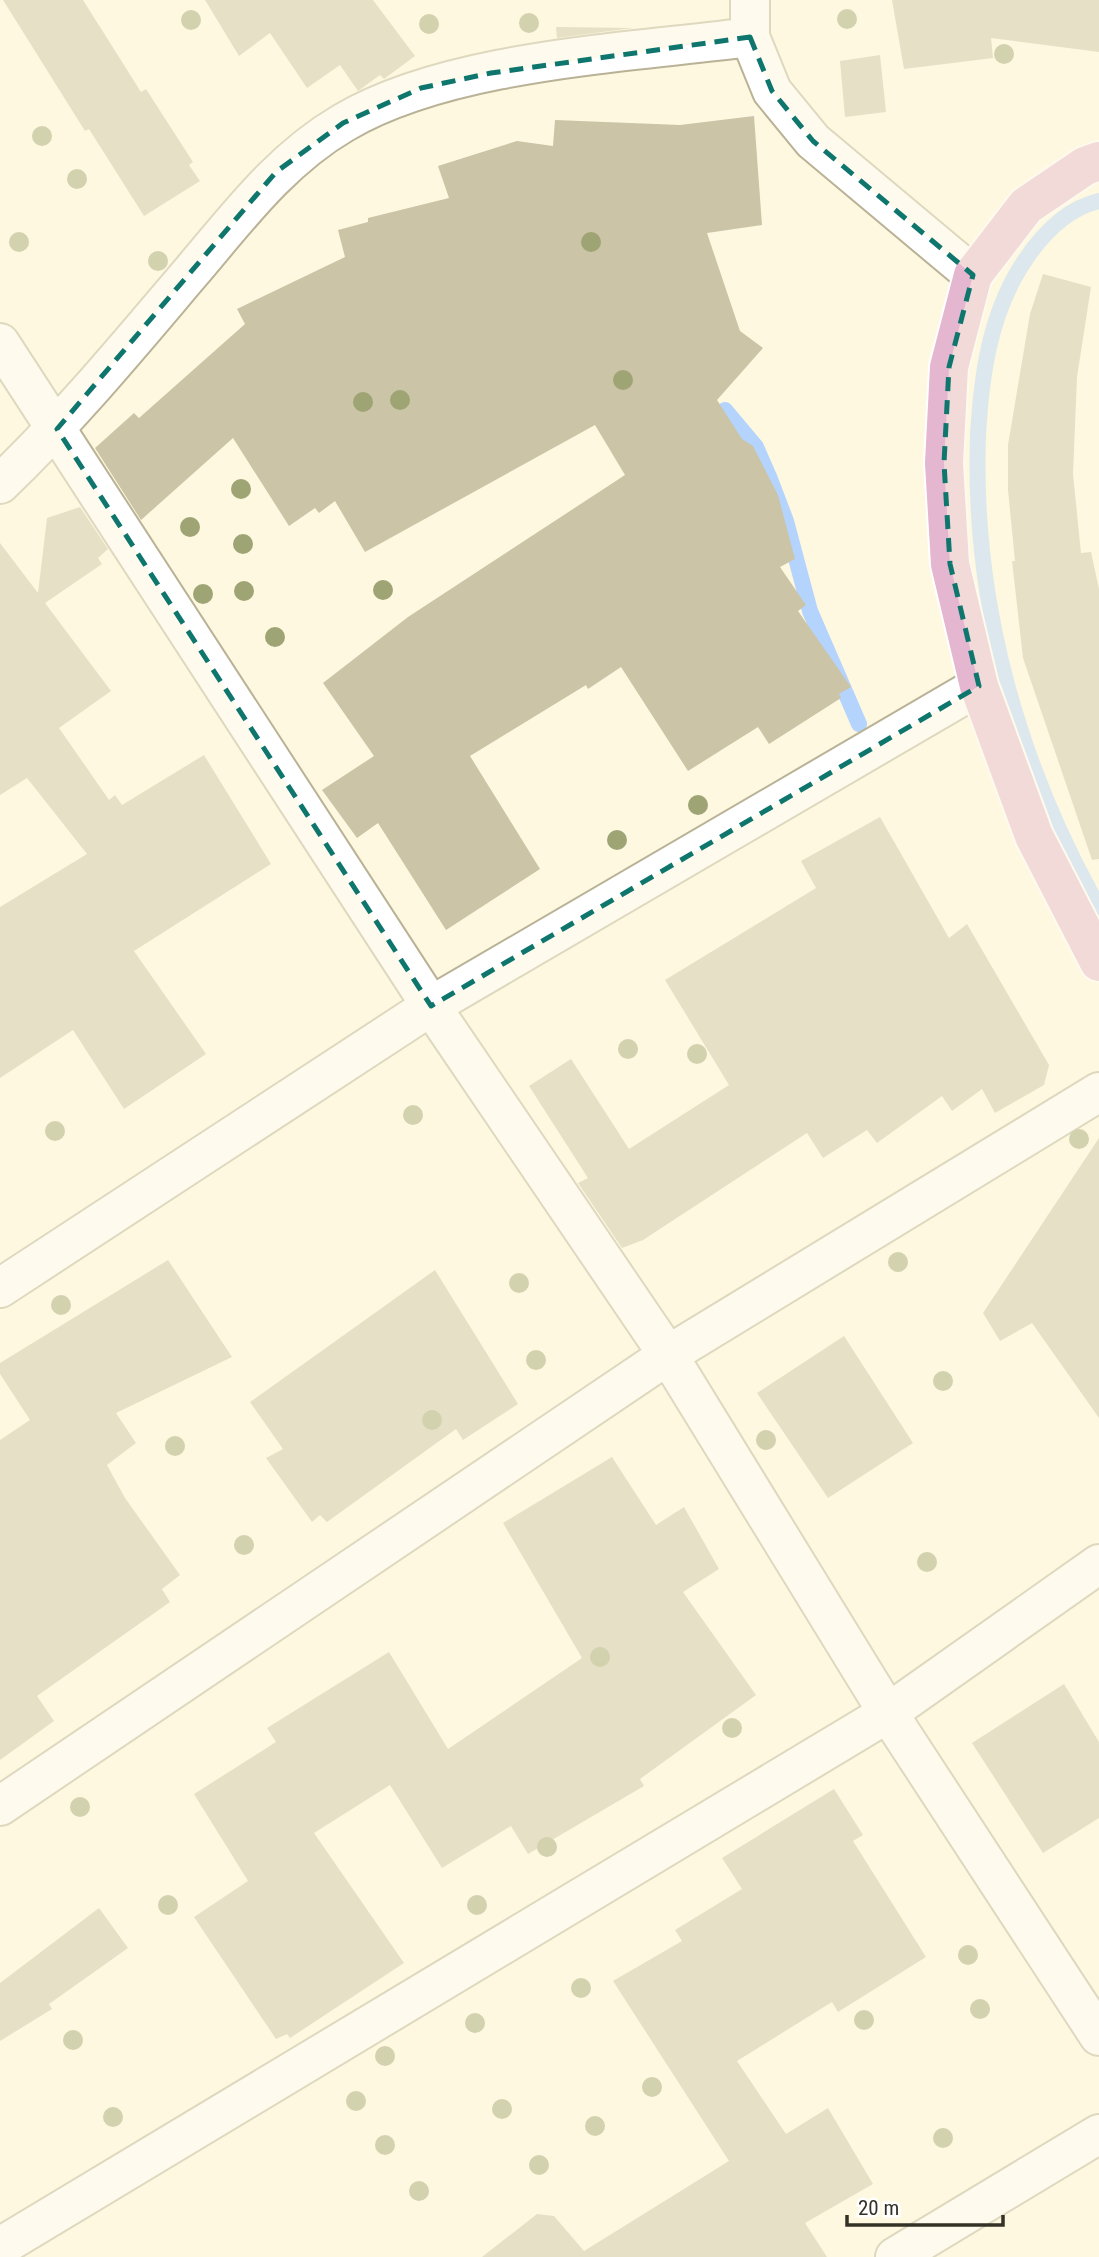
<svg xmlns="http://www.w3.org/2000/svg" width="1099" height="2257" font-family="'Roboto Condensed',sans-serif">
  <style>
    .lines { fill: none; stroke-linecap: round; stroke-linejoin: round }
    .stream { stroke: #b4d4fd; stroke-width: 16 }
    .building { fill: #cbc4a7 }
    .minor-casing { stroke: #b9b296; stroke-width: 42 }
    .major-casing { stroke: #fff; stroke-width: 42 }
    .minor { stroke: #fff; stroke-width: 38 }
    .major { stroke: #e5b6cf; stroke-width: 38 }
    .tree { fill: #9fa474 }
    .marked { fill: none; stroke: #0f766e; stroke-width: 5; stroke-dasharray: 14 9; stroke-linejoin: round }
  </style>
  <rect width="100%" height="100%" fill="#fef8e0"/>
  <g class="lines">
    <path class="stream" d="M 1099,201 C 1064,209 1038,239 1020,268 C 989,318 981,379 978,436 C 972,602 1018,764 1099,908
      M 725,410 L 756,447 L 770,479 L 786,521 L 810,611 L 859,724"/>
  </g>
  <path class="building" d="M 3,0 L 83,0 L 141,92 L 146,89 L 193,162 L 189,165 L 200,181 L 144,216 L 89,129 L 85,131 Z
    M 205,0 L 373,0 L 415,56 L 384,79 L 380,75 L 358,91 L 340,65 L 307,88 L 270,33 L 239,56 Z
    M 892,0 L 1099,0 L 1099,52 L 991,38 L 993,58 L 904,69 Z
    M 556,27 L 633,28 L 557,38 Z
    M 880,55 L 886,112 L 845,117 L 840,61 Z
    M 754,116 L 762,225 L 707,233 L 740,331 L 763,348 L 717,400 L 742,439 L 753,446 L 778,495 L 795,559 L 780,567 L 806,605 L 798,611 L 851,687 L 839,694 L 841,698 L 769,744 L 758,727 L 688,771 L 621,667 L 588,689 L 586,685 L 470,756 L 540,869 L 446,930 L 378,823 L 357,838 L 322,790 L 374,756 L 323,683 L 408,617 L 625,475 L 595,425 L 365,552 L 335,501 L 319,513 L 315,508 L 289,526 L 233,438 L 141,520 L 95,448 L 134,413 L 139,418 L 245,324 L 237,309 L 345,257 L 338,230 L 368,222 L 368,218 L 449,198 L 438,166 L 517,141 L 553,146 L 555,120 L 680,125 Z
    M 1043,274 L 1091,287 L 1077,377 L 1073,474 L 1081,553 L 1091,552 L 1099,589 L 1099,859 L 1092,860 L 1023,658 L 1012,561 L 1015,561 L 1008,490 L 1008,445 L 1030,314 Z
    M 80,507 L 108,549 L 98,558 L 102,564 L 45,603 L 111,691 L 59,728 L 109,800 L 115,795 L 122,805 L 204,755 L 271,864 L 134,951 L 206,1054 L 124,1109 L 73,1030 L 0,1078 L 0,907 L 87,854 L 27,778 L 0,795 L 0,543 L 38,593 L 47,518 Z
    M 880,817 L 949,938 L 967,924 L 1049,1065 L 1044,1085 L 995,1113 L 982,1089 L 952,1111 L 942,1096 L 877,1143 L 867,1130 L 823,1158 L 807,1133 L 643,1240 L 622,1248 L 578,1183 L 588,1178 L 529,1086 L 571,1059 L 629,1149 L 729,1085 L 665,980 L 816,888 L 801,861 Z
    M 1099,1138 L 1099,1418 L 1032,1323 L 1000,1341 L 983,1313 Z
    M 168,1260 L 232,1357 L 116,1413 L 136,1443 L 107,1465 L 125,1498 L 180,1575 L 162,1589 L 170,1602 L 37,1696 L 54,1721 L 0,1760 L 0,1440 L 30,1420 L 0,1374 L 0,1363 Z
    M 435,1270 L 518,1404 L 463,1440 L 456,1429 L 327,1522 L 320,1515 L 312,1522 L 266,1458 L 283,1449 L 250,1402 Z
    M 844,1336 L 913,1443 L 828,1498 L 757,1393 Z
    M 612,1457 L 656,1525 L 684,1507 L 719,1569 L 683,1592 L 756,1695 L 640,1779 L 644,1786 L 528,1854 L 511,1826 L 442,1868 L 390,1785 L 314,1833 L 404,1963 L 290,2038 L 287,2034 L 276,2039 L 194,1917 L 248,1881 L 194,1794 L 276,1742 L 267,1728 L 389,1652 L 448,1749 L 582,1658 L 503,1523 Z
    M 1064,1684 L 1099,1742 L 1099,1818 L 1043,1853 L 972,1743 Z
    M 834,1789 L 863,1835 L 853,1841 L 926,1957 L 838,2012 L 832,2002 L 737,2061 L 786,2134 L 828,2108 L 873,2184 L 805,2223 L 827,2257 L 482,2257 L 537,2214 L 554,2216 L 584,2251 L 729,2161 L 613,1981 L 682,1941 L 675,1930 L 742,1889 L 722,1858 Z
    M 99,1908 L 128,1948 L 49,2004 L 52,2009 L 0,2041 L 0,1983 Z"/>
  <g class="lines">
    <g class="minor-casing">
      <path id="minor" d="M 750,0 L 750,37 L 772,91 L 813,141 L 973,275
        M 0,343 L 431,1006 L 668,1355 L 888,1713 L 1099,2036
        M 0,484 C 70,417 130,344 192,271 C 238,217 280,160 343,123 C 449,60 627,53 750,37
        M 0,1288 L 431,1006 L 979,686
        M 0,1806 L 668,1355 L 1099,1092
        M 0,2247 L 888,1713 L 1099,1564
        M 895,2257 L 1099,2134"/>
    </g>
    <g class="major-casing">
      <path id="major" d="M 1099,161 L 1085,166 L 1026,206 L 973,275 L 949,367 L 944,463 L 950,564 L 979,686 L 1034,836 L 1099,962"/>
    </g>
    <use href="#minor" class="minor"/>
    <use href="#major" class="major"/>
  </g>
  <g class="tree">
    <circle cx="847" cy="19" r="10"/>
    <circle cx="191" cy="20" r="10"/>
    <circle cx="529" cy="23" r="10"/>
    <circle cx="429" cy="24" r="10"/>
    <circle cx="1004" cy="54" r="10"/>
    <circle cx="42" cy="136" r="10"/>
    <circle cx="77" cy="179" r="10"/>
    <circle cx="19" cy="242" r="10"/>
    <circle cx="591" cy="242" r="10"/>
    <circle cx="158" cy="261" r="10"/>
    <circle cx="623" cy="380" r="10"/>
    <circle cx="400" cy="400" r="10"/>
    <circle cx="363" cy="402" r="10"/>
    <circle cx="241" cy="489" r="10"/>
    <circle cx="190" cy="527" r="10"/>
    <circle cx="243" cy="544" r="10"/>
    <circle cx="383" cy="590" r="10"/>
    <circle cx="244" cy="591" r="10"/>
    <circle cx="203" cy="594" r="10"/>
    <circle cx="275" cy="637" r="10"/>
    <circle cx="698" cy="805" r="10"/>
    <circle cx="617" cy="840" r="10"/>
    <circle cx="628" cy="1049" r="10"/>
    <circle cx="697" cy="1054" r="10"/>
    <circle cx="413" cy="1115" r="10"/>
    <circle cx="55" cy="1131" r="10"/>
    <circle cx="1079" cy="1139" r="10"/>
    <circle cx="898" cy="1262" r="10"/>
    <circle cx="519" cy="1283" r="10"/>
    <circle cx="61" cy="1305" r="10"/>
    <circle cx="536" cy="1360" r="10"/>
    <circle cx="943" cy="1381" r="10"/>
    <circle cx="432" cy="1420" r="10"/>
    <circle cx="766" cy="1440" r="10"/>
    <circle cx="175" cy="1446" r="10"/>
    <circle cx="244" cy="1545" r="10"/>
    <circle cx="927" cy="1562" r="10"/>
    <circle cx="600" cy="1657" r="10"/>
    <circle cx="732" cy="1728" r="10"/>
    <circle cx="80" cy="1807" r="10"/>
    <circle cx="547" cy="1847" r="10"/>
    <circle cx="168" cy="1905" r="10"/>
    <circle cx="477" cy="1905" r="10"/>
    <circle cx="968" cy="1955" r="10"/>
    <circle cx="581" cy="1988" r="10"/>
    <circle cx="980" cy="2009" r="10"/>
    <circle cx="864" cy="2020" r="10"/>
    <circle cx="475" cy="2023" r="10"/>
    <circle cx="73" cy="2040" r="10"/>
    <circle cx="385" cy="2056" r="10"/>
    <circle cx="652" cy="2087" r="10"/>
    <circle cx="356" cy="2101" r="10"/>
    <circle cx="502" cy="2109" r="10"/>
    <circle cx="113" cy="2117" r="10"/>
    <circle cx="595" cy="2126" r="10"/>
    <circle cx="943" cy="2138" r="10"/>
    <circle cx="385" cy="2145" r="10"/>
    <circle cx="539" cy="2165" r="10"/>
    <circle cx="419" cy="2191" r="10"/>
  </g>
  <path d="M0 0H1099V2257H0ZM 750,37 L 772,91 L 813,141 L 973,275 L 949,367 L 944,463 L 950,564 L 979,686 L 431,1006 L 57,429 L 276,172 L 343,123 L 421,88 L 491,73 Z" fill="#fef8e0" fill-opacity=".55" fill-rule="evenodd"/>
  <path class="marked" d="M 750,37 L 772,91 L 813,141 L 973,275 L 949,367 L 944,463 L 950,564 L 979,686 L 431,1006 L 57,429 L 276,172 L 343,123 L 421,88 L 491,73 Z"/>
  <path d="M847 2215v10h156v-10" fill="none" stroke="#343126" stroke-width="3.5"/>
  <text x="858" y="2215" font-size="21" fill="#343126" stroke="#ffffff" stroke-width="5" paint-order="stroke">20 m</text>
</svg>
